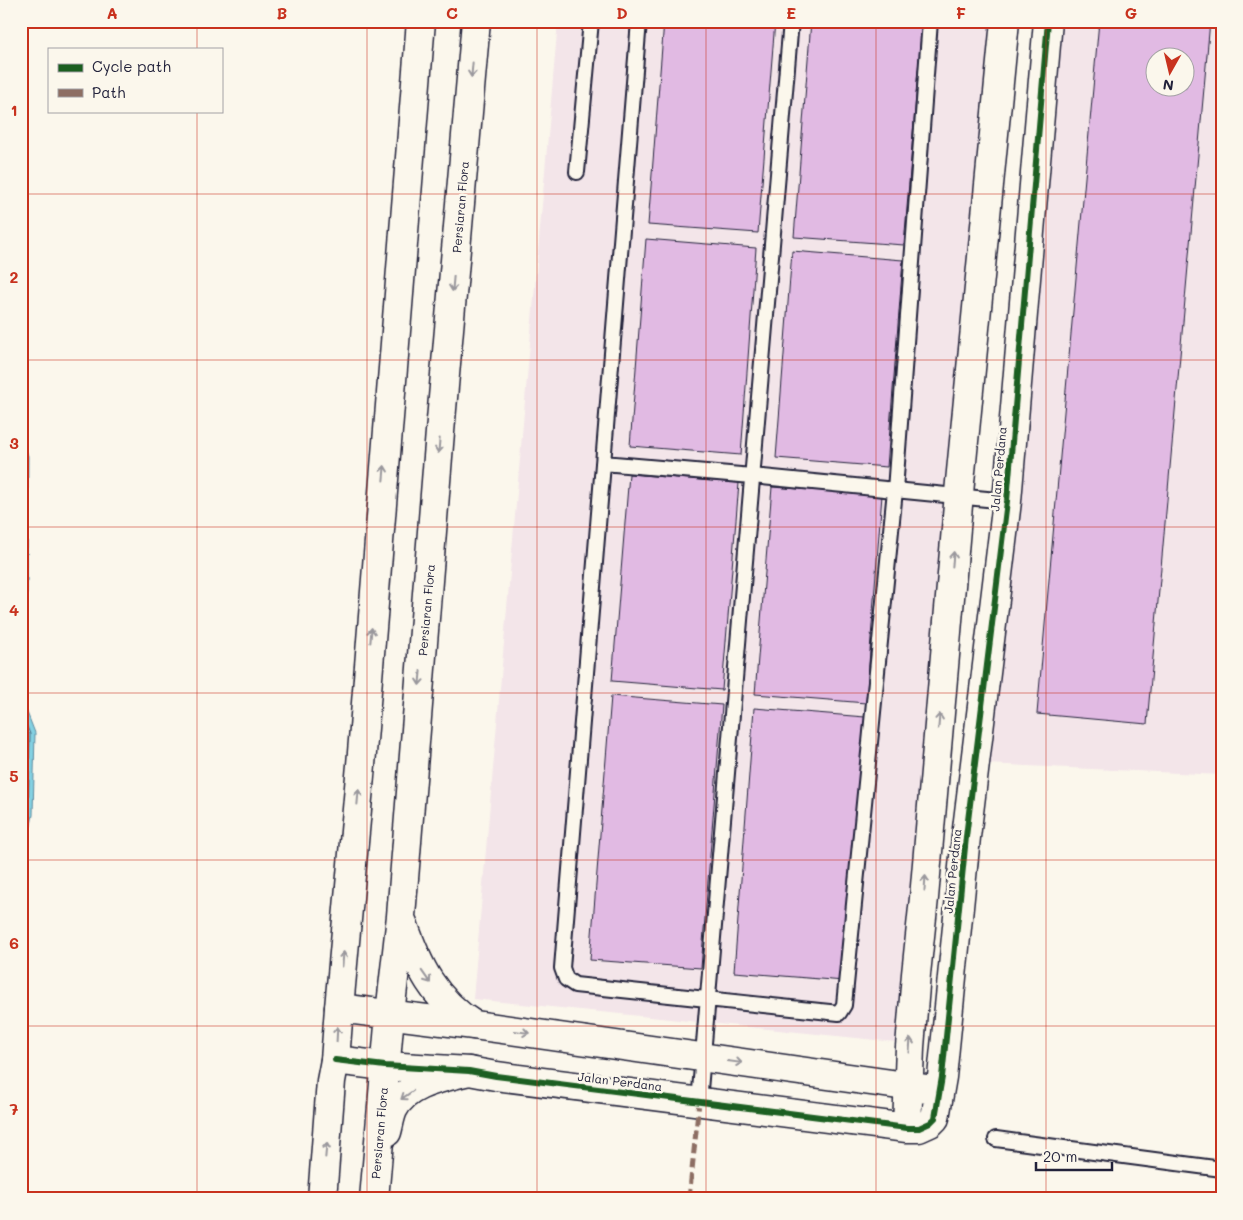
<svg xmlns="http://www.w3.org/2000/svg" width="1243" height="1220" font-family="Mali,sans-serif">
  <style>
    .built { fill: #f3e5e9; fill-rule: evenodd }
    .water { fill: #83d0e1; stroke: #5c8a9f }
    .lines { fill: none; stroke-linecap: round; stroke-linejoin: round }
    .shore { stroke: #49687d; stroke-width: 1 }
    .building { fill: #e1bae3; stroke: #22223b; fill-rule: evenodd }
    .service-casing { stroke: #22223b; stroke-width: 18 }
    .minor-casing { stroke: #22223b; stroke-width: 31 }
    .secondary-casing { stroke: #22223b; stroke-width: 31 }
    .service { stroke: #fbf7ec; stroke-width: 14 }
    .minor { stroke: #fbf7ec; stroke-width: 28 }
    .secondary { stroke: #fbf7ec; stroke-width: 28 }
    .quiet { stroke: #8d6e63; stroke-width: 5; stroke-dasharray: 10 5; stroke-linecap: butt }
    .cycleway-casing { stroke: #fbf7ec; stroke-width: 9 }
    .cycleway { stroke: #1b5e20; stroke-width: 6 }
    .oneway { stroke: #99979c }
    .grid { fill: none; stroke: #c8321e; stroke-width: 1; stroke-opacity: 0.55 }
    .labels { text-anchor: middle; dominant-baseline: central; stroke-width: 5; stroke-linejoin: round; paint-order: stroke }
    .street-label { font-size: 12px; fill: #22223b; stroke: #fbf7ec }
    .neatline { fill: none; stroke: #c8321e; stroke-width: 2 }
    .grid-label { font-size: 16px; text-anchor: middle; font-weight: bold; fill: #c8321e }
  </style>
  <rect width="100%" height="100%" fill="#fbf7ec"/>
  <filter id="ink" filterUnits="userSpaceOnUse"><feTurbulence type="fractalNoise" baseFrequency=".02" numOctaves="2"/><feDisplacementMap in="SourceGraphic" scale="10" xChannelSelector="R" yChannelSelector="G"/><feConvolveMatrix kernelMatrix="1 2 1 2 8 2 1 2 1" color-interpolation-filters="sRGB"/></filter>
  <g filter="url(#ink)">
    <path class="built" d="M 558,21 L 1000,21 L 905,1043 L 473,999 Z
      M 1060,21 L 1222,21 L 1222,775 L 985,764 ZM 1156,58 L 1186,58 L 1186,88 L 1156,88 Z"/>
    <path class="water" d="M 21,129 L 27,192 L 23,309 L 21,324 Z
      M 21,433 L 28,456 L 27,593 L 21,627 Z
      M 21,697 L 35,733 L 33,815 L 21,875 Z"/>
    <g class="lines">
      <path class="shore" d="M 21,451 L 23,457 L 21,597
        M 21,712 L 30,734 L 28,815 L 21,850
        M 21,729 L 23,735 L 21,818"/>
    </g>
    <path class="building" d="M 664,21 L 775,21 L 758,233 L 648,225 Z
      M 811,21 L 922,21 L 904,245 L 794,237 Z
      M 1099,21 L 1210,21 L 1147,724 L 1037,714 ZM 1156,58 L 1186,58 L 1186,88 L 1156,88 Z
      M 646,239 L 756,248 L 741,455 L 630,446 Z
      M 792,251 L 903,260 L 887,467 L 776,458 Z
      M 629,474 L 739,483 L 722,690 L 612,681 Z
      M 772,487 L 882,495 L 866,703 L 755,694 Z
      M 611,696 L 722,705 L 701,968 L 590,960 Z
      M 754,708 L 865,717 L 844,981 L 734,972 Z"/>
    <g class="lines">
      <g class="service-casing">
        <path id="service" d="M 639,21 L 562,968 L 566,979 L 575,985 L 839,1013 L 844,1005 L 895,490 L 930,21
          M 577,172 L 591,21
          M 603,463 L 752,476 L 1007,501
          M 699,1102 L 791,21
          M 996,1139 L 1222,1169"/>
      </g>
      <g class="minor-casing">
        <path id="minor" d="M 339,1008 L 474,1025 L 927,1089
          M 335,1060 L 385,1066 L 469,1071 L 496,1076 L 907,1128 L 919,1128 L 930,1123 L 935,1118 L 942,1077 L 966,837 L 1007,501 L 1048,21
          M 907,1128 L 910,1047 L 916,974 L 924,898 L 960,482 L 1005,21"/>
      </g>
      <g class="secondary-casing">
        <path id="secondary" d="M 403,923 C 418,966 434,1000 474,1025
          M 387,1132 C 389,1125 390,1117 393,1110 C 406,1083 443,1078 469,1071
          M 322,1199 L 331,1081 L 335,1060 L 339,1008 L 361,765 L 421,21
          M 374,1199 L 390,1014 L 401,916 L 440,432 L 476,21"/>
      </g>
      <use href="#service" class="service"/>
      <use href="#minor" class="minor"/>
      <use href="#secondary" class="secondary"/>
      <path class="quiet" d="M 689,1199 L 699,1102"/>
      <g class="cycleway-casing">
        <path id="cycleway" d="M 335,1060 L 385,1066 L 469,1071 L 496,1076 L 907,1128 L 919,1128 L 930,1123 L 935,1118 L 942,1077 L 966,837 L 1007,501 L 1048,21"/>
      </g>
      <use href="#cycleway" class="cycleway"/>
    </g>
    <defs><path id="oneway-shaft" d="M-6 0H5M1.5-3L5.5 0L1.5 3" fill="none" stroke-width="1.6" stroke-linecap="round" stroke-linejoin="round" transform="scale(1.25)"/></defs>
    <g class="oneway">
      <use href="#oneway-shaft" transform="translate(472 70) rotate(95)"/>
      <use href="#oneway-shaft" transform="translate(453 284) rotate(95)"/>
      <use href="#oneway-shaft" transform="translate(439 446) rotate(95)"/>
      <use href="#oneway-shaft" transform="translate(384 473) rotate(-85)"/>
      <use href="#oneway-shaft" transform="translate(953 559) rotate(-85)"/>
      <use href="#oneway-shaft" transform="translate(371 635) rotate(-85)"/>
      <use href="#oneway-shaft" transform="translate(420 678) rotate(95)"/>
      <use href="#oneway-shaft" transform="translate(939 721) rotate(-85)"/>
      <use href="#oneway-shaft" transform="translate(358 797) rotate(-85)"/>
      <use href="#oneway-shaft" transform="translate(925 883) rotate(-86)"/>
      <use href="#oneway-shaft" transform="translate(343 959) rotate(-85)"/>
      <use href="#oneway-shaft" transform="translate(426 977) rotate(55)"/>
      <use href="#oneway-shaft" transform="translate(522 1032) rotate(8)"/>
      <use href="#oneway-shaft" transform="translate(337 1034) rotate(-87)"/>
      <use href="#oneway-shaft" transform="translate(910 1045) rotate(-86)"/>
      <use href="#oneway-shaft" transform="translate(735 1062) rotate(8)"/>
      <use href="#oneway-shaft" transform="translate(407 1095) rotate(145)"/>
      <use href="#oneway-shaft" transform="translate(326 1150) rotate(-85)"/>
    </g>
  </g>
  <path class="grid" d="M 197,21 L 197,49M 367,21 L 367,1199M 537,21 L 537,1199M 706,21 L 706,1199M 876,21 L 876,1199M 1046,21 L 1046,1199M 197,111 L 197,1199M 21,194 L 1222,194M 21,360 L 1222,360M 21,527 L 1222,527M 21,693 L 1222,693M 21,860 L 1222,860M 21,1026 L 1222,1026"/>
  <g class="labels">
    <g class="street-label">
      <text transform="translate(460 207) rotate(-85)">Persiaran Flora</text>
      <text transform="translate(998 469) rotate(-85)">Jalan Perdana</text>
      <text transform="translate(426 610) rotate(-85)">Persiaran Flora</text>
      <text transform="translate(952 871) rotate(-84)">Jalan Perdana</text>
      <text transform="translate(620 1081) rotate(7)">Jalan Perdana</text>
      <text transform="translate(379 1133) rotate(-85)">Persiaran Flora</text>
    </g>
  </g>
  <rect width="1243" height="1220" fill="none" stroke="#fbf7ec" stroke-width="55"/>
  <rect x="48" y="48" width="175" height="65" fill="#fbf7ec" stroke="#a4a2a5"/>
  <rect x="58" y="64" width="25" height="8" fill="#1b5e20" stroke="#a4a2a5"/>
  <text x="92" y="72" font-size="15" fill="#22223b">Cycle path</text>
  <rect x="58" y="89" width="25" height="8" fill="#8d6e63" stroke="#a4a2a5"/>
  <text x="92" y="98" font-size="15" fill="#22223b">Path</text>
  <g transform="translate(1170 72) rotate(188)"><circle r="24" fill="#fbf7ec" stroke="#a4a2a5"/>
  <path d="M0-4L9 19L0 12L-9 19Z" fill="#c8321e"/>
  <text y="-8" font-size="14" font-weight="bold" text-anchor="middle" fill="#22223b">N</text>
  </g>
  <path d="M1036 1162v8h76v-8" fill="none" stroke="#22223b" stroke-width="2.5"/>
  <text x="1043" y="1162" font-size="15" fill="#22223b" stroke="#fbf7ec" stroke-width="4" paint-order="stroke">20 m</text>
  <rect x="28" y="28" width="1188" height="1164" class="neatline"/>
  <g class="grid-label">
    <text x="112" y="19">A</text>
    <text x="282" y="19">B</text>
    <text x="452" y="19">C</text>
    <text x="622" y="19">D</text>
    <text x="791" y="19">E</text>
    <text x="961" y="19">F</text>
    <text x="1131" y="19">G</text>
    <text x="14" y="116">1</text>
    <text x="14" y="283">2</text>
    <text x="14" y="449">3</text>
    <text x="14" y="616">4</text>
    <text x="14" y="782">5</text>
    <text x="14" y="949">6</text>
    <text x="14" y="1115">7</text>
  </g>
</svg>
